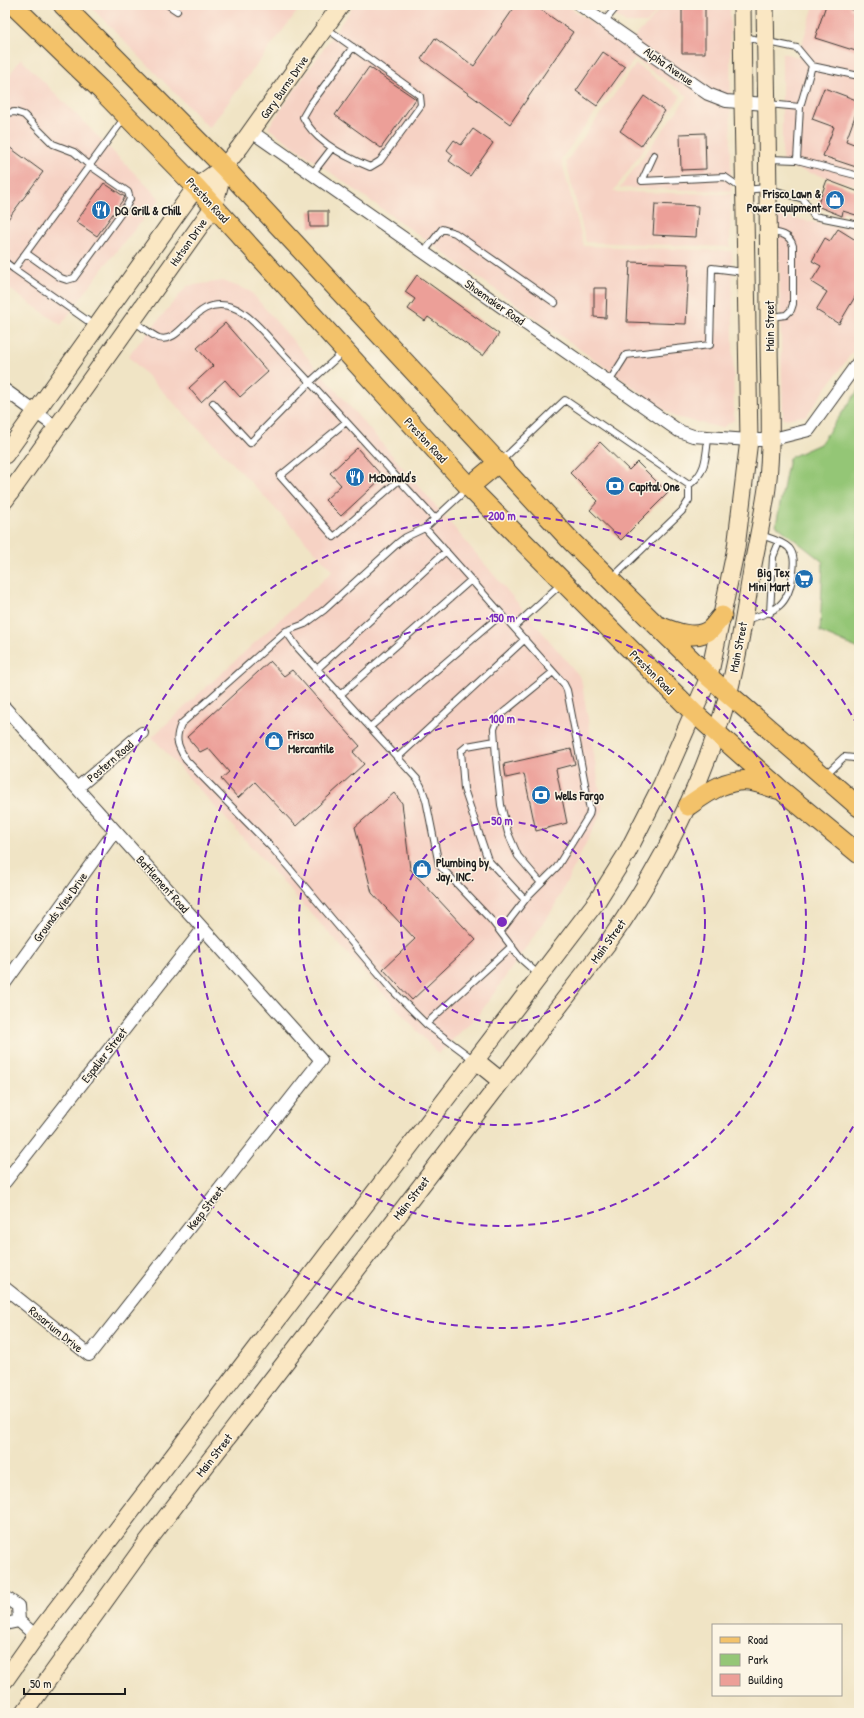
<svg xmlns="http://www.w3.org/2000/svg" width="864" height="1718" font-family="'Patrick Hand',sans-serif">
  <style>
    .built { fill: #f6d2c4 }
    .green { fill: #94c676; stroke: #587149 }
    .building { fill: #ec9f98 }
    .lines { fill: none; stroke-linecap: round; stroke-linejoin: round }
    .lane-casing { stroke: #3c3a35; stroke-width: 8 }
    .street-casing { stroke: #3c3a35; stroke-width: 14 }
    .secondary-casing { stroke: #3c3a35; stroke-width: 19 }
    .primary-casing { stroke: #3c3a35; stroke-width: 21 }
    .lane { stroke: #fff; stroke-width: 6 }
    .street { stroke: #fff; stroke-width: 12 }
    .secondary { stroke: #fae7c3; stroke-width: 17 }
    .primary { stroke: #f3c26a; stroke-width: 19 }
    .ring { fill: none; stroke: #7b2cbf; stroke-width: 2; stroke-dasharray: 7 5 }
    .labels { text-anchor: middle; dominant-baseline: central; stroke-width: 3; stroke-linejoin: round; paint-order: stroke }
    .street-label { font-size: 12px; fill: #1c1c1c; stroke: #fcf5e5 }
    .poi-label { font-size: 12px; font-weight: bold; fill: #1c1c1c; stroke: #fcf5e5; text-anchor: start }
    .centre { fill: #7b2cbf; stroke: #fcf5e5; stroke-width: 2 }
    .ring-label { font-size: 12px; text-anchor: middle; font-weight: bold; fill: #7b2cbf; stroke: #fcf5e5; stroke-width: 3; stroke-linejoin: round; paint-order: stroke }
  </style>
  <rect width="100%" height="100%" fill="#fcf5e5"/>
  <filter id="ink" filterUnits="userSpaceOnUse"><feTurbulence type="fractalNoise" baseFrequency=".025" numOctaves="2"/><feDisplacementMap in="SourceGraphic" scale="8" xChannelSelector="R" yChannelSelector="G"/><feConvolveMatrix kernelMatrix="1 2 1 2 8 2 1 2 1" color-interpolation-filters="sRGB"/></filter>
  <filter id="wash" filterUnits="userSpaceOnUse"><feTurbulence type="fractalNoise" baseFrequency=".012" numOctaves="4" result="noise"/><feDisplacementMap in="SourceGraphic" scale="16" xChannelSelector="R" yChannelSelector="G"/><feGaussianBlur stdDeviation="0.9" result="paint"/><feColorMatrix in="noise" values="0 0 0 0 0 0 0 0 0 0 0 0 0 0 0 0 0 1.4 0 .05"/><feComposite in="paint" operator="in"/></filter>
  <g filter="url(#wash)">
    <rect width="100%" height="100%" fill="#f0e4c5"/>
    <path class="built" d="M 89,5 L 302,5 L 209,128 Z
      M 354,5 L 566,5 L 625,45 L 648,24 L 663,5 L 730,5 L 731,191 L 620,188 L 688,96 L 635,59 L 561,159 L 584,246 L 732,251 L 734,420 L 722,428 L 675,417 L 268,128 Z
      M 599,5 L 661,5 L 647,23 L 626,23 Z
      M 814,5 L 859,5 L 859,343 L 806,416 L 783,419 L 778,215 L 843,228 L 858,186 L 782,165 L 782,53 L 798,57 Z
      M 21,59 L 160,199 L 106,264 L 61,325 L 5,286 L 5,81 Z
      M 636,64 L 681,96 L 613,192 L 731,194 L 730,247 L 586,242 L 566,162 Z
      M 223,281 L 250,291 L 423,491 L 581,678 L 603,809 L 553,909 L 480,1013 L 438,1054 L 152,737 L 333,571 L 246,477 L 128,356 L 187,286 Z"/>
    <path class="green" d="M 859,389 L 859,649 L 820,632 L 823,562 L 776,525 L 789,458 L 820,444 Z"/>
    <g id="blocks">
      <path class="building" d="M 516,5 L 534,5 L 573,32 L 510,124 L 421,59 L 435,38 L 474,66 Z
        M 826,5 L 851,5 L 850,9 L 859,13 L 859,52 L 815,38 Z
        M 682,7 L 705,8 L 705,53 L 682,53 Z
        M 603,52 L 625,67 L 597,106 L 576,91 Z
        M 369,67 L 416,99 L 381,148 L 335,115 Z
        M 824,88 L 859,101 L 859,105 L 846,141 L 859,146 L 859,168 L 823,156 L 834,127 L 812,119 Z
        M 644,96 L 665,111 L 641,146 L 620,131 Z
        M 473,129 L 493,143 L 470,176 L 449,161 L 453,155 L 447,150 L 454,140 L 461,145 Z
        M 705,133 L 706,169 L 681,170 L 680,134 Z
        M 5,144 L 43,172 L 5,223 Z
        M 827,180 L 859,192 L 859,216 L 843,211 L 842,216 L 817,206 Z
        M 104,183 L 125,197 L 97,236 L 76,222 Z
        M 655,204 L 698,206 L 696,237 L 653,235 Z
        M 309,211 L 328,211 L 328,227 L 310,227 Z
        M 838,229 L 859,242 L 859,290 L 839,324 L 816,310 L 827,292 L 811,282 L 821,266 L 812,261 L 825,238 L 830,241 Z
        M 630,262 L 689,264 L 686,324 L 627,322 Z
        M 417,275 L 499,334 L 483,356 L 428,317 L 425,321 L 408,309 L 415,299 L 405,292 Z
        M 594,288 L 607,288 L 606,318 L 594,317 Z
        M 225,323 L 268,372 L 240,397 L 225,380 L 201,402 L 189,388 L 213,366 L 197,348 Z
        M 600,442 L 629,470 L 637,462 L 668,493 L 621,540 L 590,510 L 598,501 L 570,473 Z
        M 357,448 L 383,477 L 341,516 L 325,500 L 341,485 L 330,473 Z
        M 270,661 L 284,676 L 292,670 L 360,746 L 353,752 L 364,764 L 296,826 L 255,782 L 238,798 L 221,779 L 229,772 L 208,748 L 200,752 L 187,737 Z
        M 571,749 L 575,764 L 556,769 L 567,823 L 536,831 L 524,774 L 506,778 L 504,764 Z
        M 394,793 L 402,803 L 410,869 L 476,940 L 412,1000 L 383,969 L 415,939 L 372,893 L 355,827 Z"/>
    </g>
  </g>
  <g filter="url(#ink)">
    <use href="#blocks" fill-opacity="0" stroke="#3c3a35" stroke-width="1"/>
    <g class="lines">
      <g class="lane-casing">
        <path id="lane" d="M 168,5 L 177,11
          M 604,22 L 618,5
          M 326,28 L 414,91 L 420,96 L 421,105 L 380,161 L 370,167 C 345,157 315,142 303,117 L 310,105 L 353,47
          M 744,37 L 797,48 L 812,66 L 859,76
          M 768,104 L 800,107
          M 5,113 L 15,112 L 24,115 L 53,144 L 74,152 L 89,165 L 128,192 L 130,199 L 127,205 L 74,278 L 67,280 L 61,278 L 26,253
          M 654,155 L 642,181 L 725,177 L 744,190 L 767,188 L 803,199 L 814,216 L 859,225
          M 769,159 L 797,160 L 859,176
          M 797,160 L 800,107 L 812,66
          M 312,174 L 332,148
          M 769,232 C 780,233 790,234 793,246 L 793,304 L 791,310 L 786,315 L 771,317
          M 424,252 L 442,229 L 455,233 L 555,303
          M 5,262 L 14,269 L 125,117
          M 14,269 L 95,326
          M 134,321 C 141,326 151,335 159,338 C 183,345 194,294 232,307 C 250,313 272,342 285,356 C 336,409 385,465 435,519
          M 609,382 L 626,355 L 710,345 L 712,268 L 744,272
          M 213,403 L 250,443 L 310,382 L 343,352
          M 346,422 L 280,476 L 334,537 L 399,480
          M 501,461 L 565,400 L 689,485 C 706,473 706,457 708,438
          M 468,488 L 425,528 L 406,537 L 398,543 L 324,610 L 305,624 L 286,631 L 297,647 L 417,779 L 421,786 L 426,800 L 439,865 L 492,921 L 521,959 L 539,975
          M 425,528 L 564,684 L 567,690 L 590,810 L 589,815 L 557,867 L 528,896 L 501,931
          M 611,579 L 682,511 L 689,500 L 689,485
          M 770,613 L 773,557 L 779,542
          M 745,620 C 776,611 789,607 793,572 C 794,564 795,555 789,548 C 782,541 769,538 761,535
          M 514,627 L 562,583
          M 286,631 L 181,724 C 174,740 178,746 186,760 L 274,850 L 391,989 L 426,1024 L 474,1060
          M 317,669 L 446,551
          M 340,695 L 471,580
          M 370,727 L 502,614
          M 495,741 L 467,746 L 461,751 L 464,789 L 488,860 L 525,900
          M 397,758 L 525,639
          M 825,775 L 844,757 L 854,758 L 859,761
          M 541,883 L 518,856 L 508,833 L 501,805 L 496,758 L 494,729 L 499,716 L 553,672
          M 426,1024 L 512,946"/>
      </g>
      <g class="street-casing">
        <path id="street" d="M 580,5 L 708,94 L 726,101 L 766,104
          M 252,132 L 679,431 L 693,436 L 749,440 L 769,440 L 809,430 L 859,361
          M 5,390 L 56,427
          M 5,708 L 321,1060 L 89,1355 L 5,1288
          M 77,788 L 142,733
          M 5,983 L 115,831
          M 5,1182 L 203,929
          M 5,1597 L 18,1606 L 19,1621 L 36,1636
          M 5,1624 L 19,1621"/>
      </g>
      <g class="secondary-casing">
        <path id="secondary" d="M 5,455 L 196,187 L 224,167 L 240,147 L 341,5
          M 5,500 L 214,206 L 224,167
          M 475,1060 L 501,1081
          M 5,1680 L 36,1636 L 597,901 L 627,853 L 662,784 L 709,677 L 736,548 L 749,440 L 743,103 L 742,5
          M 24,1713 L 147,1542 L 607,944 C 661,868 703,785 728,695 C 739,654 745,612 752,570 C 757,543 763,516 767,488 C 773,439 769,387 769,337 C 769,226 767,116 765,5"/>
      </g>
      <g class="primary-casing">
        <path id="primary" d="M 13,5 L 102,91 L 196,187 L 469,487 L 620,639 L 693,712 L 781,790 L 859,854
          M 63,5 L 224,167 L 572,542 L 709,677 L 859,807
          M 469,487 L 499,462
          M 659,626 C 674,632 697,641 711,629 C 715,625 718,620 722,616
          M 688,806 C 707,793 726,778 750,781 C 759,783 768,786 777,789"/>
      </g>
      <use href="#lane" class="lane"/>
      <use href="#street" class="street"/>
      <use href="#secondary" class="secondary"/>
      <use href="#primary" class="primary"/>
    </g>
  </g>
  <g class="ring">
    <circle cx="502" cy="922" r="101"/>
    <circle cx="502" cy="922" r="203"/>
    <circle cx="502" cy="922" r="304"/>
    <path d="M859 1116A406 406 0 1 1 859 728"/>
  </g>
  <defs>
    <g id="shop-disc" transform="scale(1)"><circle r="9.5" fill="#1f6fb2" stroke="#fcf5e5"/><path d="M-5-2.5h2.3a2.7 3.5 0 0 1 5.4 0H5L5.5 6h-11ZM-1.5-2.5h3a1.5 2.3 0 0 0-3 0Z" fill="#fff"/></g>
    <g id="restaurant-disc" transform="scale(1)"><circle r="9.5" fill="#1f6fb2" stroke="#fcf5e5"/><path d="M-5-6h1v4h1v-4h1v4h1v-4h1v5L-1.5 .5V6h-2V.5L-5-1ZM5-6V6H3V1.5H1.5Q1.5-4 5-6Z" fill="#fff"/></g>
    <g id="bank-disc" transform="scale(1)"><circle r="9.5" fill="#1f6fb2" stroke="#fcf5e5"/><path d="M-6-4H6V4H-6ZM0-2.3a2.3 2.3 0 1 0 0 4.6a2.3 2.3 0 1 0 0-4.6Z" fill="#fff"/></g>
    <g id="supermarket-disc" transform="scale(1)"><circle r="9.5" fill="#1f6fb2" stroke="#fcf5e5"/><path d="M-6-5.5h2.5l.6 2H6L4.5 2H-2.5L-4.4-4H-6ZM-1.5 3.2a1.3 1.3 0 1 0 .1 0ZM3 3.2a1.3 1.3 0 1 0 .1 0Z" fill="#fff"/></g>
  </defs>
  <g fill-rule="evenodd">
    <use href="#shop-disc" x="835" y="200"/>
    <use href="#restaurant-disc" x="101" y="210"/>
    <use href="#restaurant-disc" x="355" y="477"/>
    <use href="#bank-disc" x="615" y="486"/>
    <use href="#supermarket-disc" x="804" y="579"/>
    <use href="#shop-disc" x="274" y="741"/>
    <use href="#bank-disc" x="541" y="795"/>
    <use href="#shop-disc" x="422" y="869"/>
  </g>
  <g class="labels">
    <g class="street-label">
      <text transform="translate(669 66) rotate(35)">Alpha Avenue</text>
      <text transform="translate(284 87) rotate(-55)">Gary Burns Drive</text>
      <text transform="translate(208 200) rotate(47)">Preston Road</text>
      <text transform="translate(188 242) rotate(-55)">Hutson Drive</text>
      <text transform="translate(495 302) rotate(35)">Shoemaker Road</text>
      <text transform="translate(769 326) rotate(-90)">Main Street</text>
      <text transform="translate(426 440) rotate(47)">Preston Road</text>
      <text transform="translate(738 647) rotate(-79)">Main Street</text>
      <text transform="translate(652 672) rotate(45)">Preston Road</text>
      <text transform="translate(110 761) rotate(-41)">Postern Road</text>
      <text transform="translate(163 884) rotate(48)">Battlement Road</text>
      <text transform="translate(60 907) rotate(-54)">Grounds View Drive</text>
      <text transform="translate(608 941) rotate(-54)">Main Street</text>
      <text transform="translate(104 1055) rotate(-52)">Espalier Street</text>
      <text transform="translate(411 1198) rotate(-52)">Main Street</text>
      <text transform="translate(205 1208) rotate(-52)">Keep Street</text>
      <text transform="translate(56 1329) rotate(39)">Rosarium Drive</text>
      <text transform="translate(214 1455) rotate(-52)">Main Street</text>
    </g>
    <g class="poi-label">
      <text x="821" y="193" text-anchor="end">Frisco Lawn &amp;<tspan x="821" dy="14">Power Equipment</tspan></text>
      <text x="115" y="210">DQ Grill &amp; Chill</text>
      <text x="369" y="477">McDonald's</text>
      <text x="629" y="486">Capital One</text>
      <text x="790" y="572" text-anchor="end">Big Tex<tspan x="790" dy="14">Mini Mart</tspan></text>
      <text x="288" y="734">Frisco<tspan x="288" dy="14">Mercantile</tspan></text>
      <text x="555" y="795">Wells Fargo</text>
      <text x="436" y="862">Plumbing by<tspan x="436" dy="14">Jay, INC.</tspan></text>
    </g>
  </g>
  <circle cx="502" cy="922" r="6" class="centre"/>
  <g class="ring-label">
    <text x="502" y="520">200 m</text>
    <text x="502" y="622">150 m</text>
    <text x="502" y="723">100 m</text>
    <text x="502" y="825">50 m</text>
  </g>
  <rect width="864" height="1718" fill="none" stroke="#fcf5e5" stroke-width="20"/>
  <rect x="712" y="1624" width="130" height="72" fill="#fcf5e5" stroke="#a29e95"/>
  <rect x="720" y="1637" width="20" height="6" fill="#f3c26a" stroke="#a29e95"/>
  <text x="748" y="1644" font-size="12" fill="#1c1c1c">Road</text>
  <rect x="720" y="1654" width="20" height="12" fill="#94c676" stroke="#a29e95"/>
  <text x="748" y="1664" font-size="12" fill="#1c1c1c">Park</text>
  <rect x="720" y="1674" width="20" height="12" fill="#ec9f98" stroke="#a29e95"/>
  <text x="748" y="1684" font-size="12" fill="#1c1c1c">Building</text>
  <path d="M24 1688v6h101v-6" fill="none" stroke="#1c1c1c" stroke-width="2"/>
  <text x="30" y="1688" font-size="12" fill="#1c1c1c" stroke="#fcf5e5" stroke-width="3" paint-order="stroke">50 m</text>
</svg>
